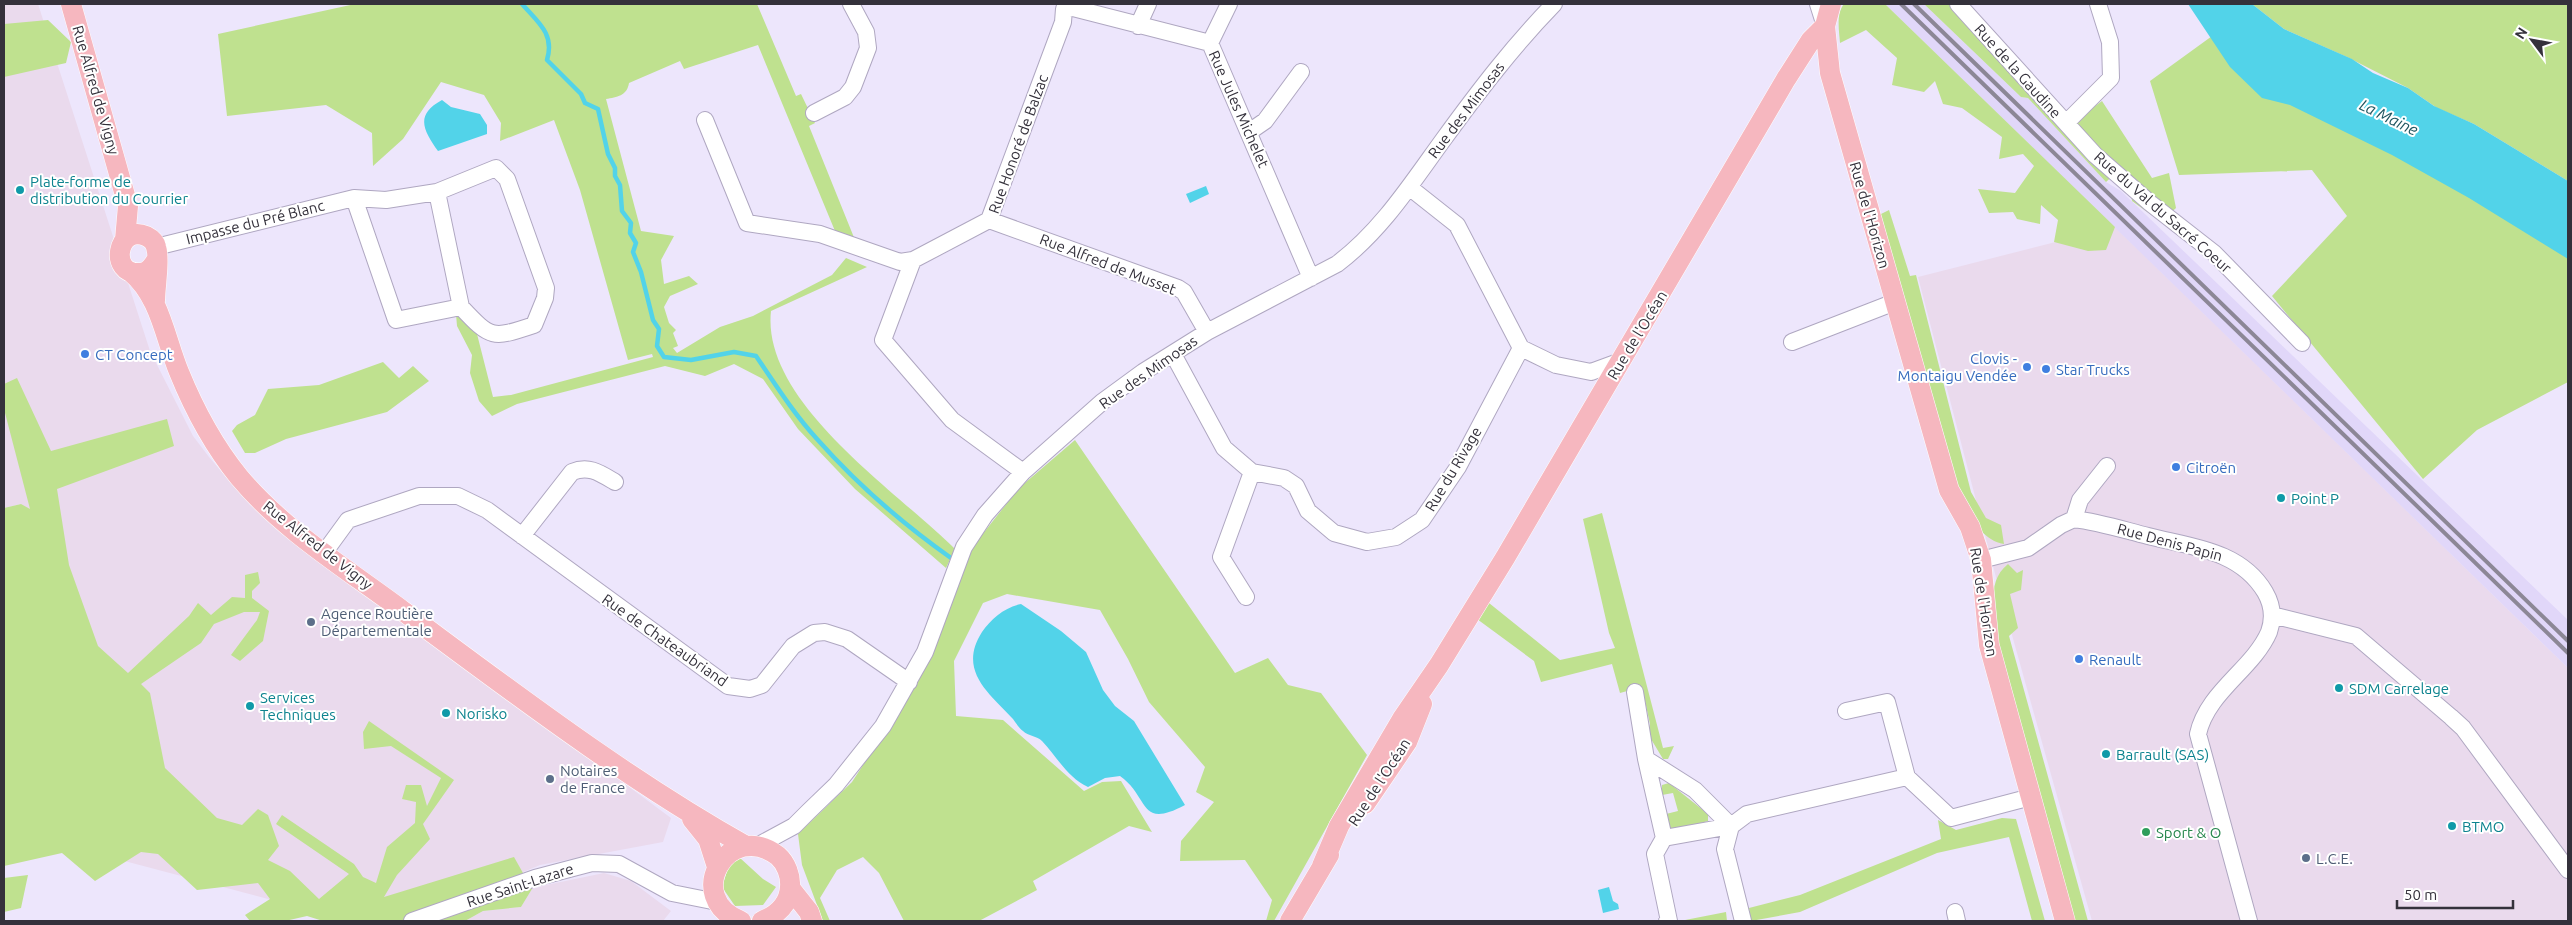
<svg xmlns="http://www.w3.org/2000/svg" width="2572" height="925" font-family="Ubuntu,sans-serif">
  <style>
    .industrial { fill: #eadaed }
    .built { fill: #e1d7f9 }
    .green { fill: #bfe18f }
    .water { fill: #52d3e9 }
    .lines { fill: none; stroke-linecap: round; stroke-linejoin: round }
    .stream { stroke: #52d3e9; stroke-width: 4.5 }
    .minor-casing { stroke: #afa7c1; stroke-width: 18 }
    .major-casing { stroke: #fff; stroke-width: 21 }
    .minor { stroke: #fff; stroke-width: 16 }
    .major { stroke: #f6b7bf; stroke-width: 20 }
    .rail { stroke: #8c8796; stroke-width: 4 }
    .culture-dot { fill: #0f9aa8; stroke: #fff; stroke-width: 2 }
    .shop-dot { fill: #3f7fe0; stroke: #fff; stroke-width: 2 }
    .service-dot { fill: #5c6f8a; stroke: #fff; stroke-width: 2 }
    .leisure-dot { fill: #2e9e5b; stroke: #fff; stroke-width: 2 }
    .labels { text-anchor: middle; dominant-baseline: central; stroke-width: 4; stroke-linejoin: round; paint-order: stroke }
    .street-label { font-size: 15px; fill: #34313b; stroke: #fff }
    .culture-label { font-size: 15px; fill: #0d838f; stroke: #fff; text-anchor: start }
    .shop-label { font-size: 15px; fill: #366cbe; stroke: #fff; text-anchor: start }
    .service-label { font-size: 15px; fill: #4e5e75; stroke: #fff; text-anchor: start }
    .leisure-label { font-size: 15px; fill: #27864d; stroke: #fff; text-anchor: start }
    .water-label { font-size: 16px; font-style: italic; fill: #205660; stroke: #fff }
  </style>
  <rect width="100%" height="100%" fill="#ede6fc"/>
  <path class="industrial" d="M 4,4 L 38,4 L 150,351 L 193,436 L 209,457 L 250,505 L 671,818 L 663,842 L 540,865 L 407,921 L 351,921 L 79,849 L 21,504 L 4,508 Z
    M 2115,227 L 2568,668 L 2568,921 L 2092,921 L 1998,585 L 1918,277 Z
    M 604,873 L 631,881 L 671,911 L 663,921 L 465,921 L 483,911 L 521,907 L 532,889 L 546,885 Z"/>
  <path class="built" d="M 1885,4 L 1924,4 L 2021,97 L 2028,98 L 2106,182 L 2121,191 L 2568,620 L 2568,668 Z"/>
  <path class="green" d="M 355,4 L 757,4 L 796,96 L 801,94 L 815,123 L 809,126 L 855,240 L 835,231 L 758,45 L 684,69 L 680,61 L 629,83 C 627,96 617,97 606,99 L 641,231 L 674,236 L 661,260 L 664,284 L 689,276 L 698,284 L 670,296 L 664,307 L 669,323 L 676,330 L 673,333 L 678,346 L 673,348 L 677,353 L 720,327 L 753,316 L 832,275 L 846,258 L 867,267 L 771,311 C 761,402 897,491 955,549 L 946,568 L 855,489 L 798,429 L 763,379 L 734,364 L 705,376 L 665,366 L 517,404 L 492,416 L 479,401 L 470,373 L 472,355 L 457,326 L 456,314 L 477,334 L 493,397 L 511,395 L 653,357 L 652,354 L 628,360 L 580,190 L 554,120 L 500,141 L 501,123 L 484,95 L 441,82 L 403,139 L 373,166 L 372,133 L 326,105 L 227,116 L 218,34 Z
    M 1844,4 L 1885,4 L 2115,227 L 2106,250 L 2088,251 L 2054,242 L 2058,220 L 2041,205 L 2040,224 L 2017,219 L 2013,212 L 1989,213 L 1978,189 L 2015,193 L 2034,166 L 2023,154 L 1999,159 L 2002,137 L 1962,108 L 1943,104 L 1935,81 L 1924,92 L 1892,85 L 1897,58 L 1866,30 L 1840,43 C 1839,30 1836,14 1844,4 Z
    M 1924,4 L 1950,4 L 2052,118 L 2072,123 L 2102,101 L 2152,178 L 2169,173 L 2176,208 L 2161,222 L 2132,201 L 2129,177 L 2119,170 L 2106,182 L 2028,98 L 2021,97 Z
    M 2252,4 L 2568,4 L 2568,181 L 2474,124 L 2437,108 L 2408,88 L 2347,57 L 2284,29 Z
    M 48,20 L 71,42 L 66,63 L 4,77 L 4,24 Z
    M 2219,31 L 2568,235 L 2568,382 L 2477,430 L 2423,479 L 2272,296 L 2347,216 L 2312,170 L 2179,175 L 2150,81 Z
    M 1889,210 L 1910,276 L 1916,275 L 1971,492 L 1986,518 L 2001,525 L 2004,544 C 1980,540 1971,515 1959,495 L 1879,215 Z
    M 383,362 L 399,378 L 413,366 L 429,381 L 387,412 L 286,439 L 255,453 L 245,453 L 232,431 L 237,425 L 255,415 L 268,389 L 319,385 Z
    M 17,378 L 51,451 L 167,419 L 174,446 L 57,489 L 69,565 L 98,646 L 128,673 L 189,616 L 198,603 L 211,615 L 232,597 L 245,598 L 245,575 L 258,572 L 260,583 L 252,591 L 252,598 L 269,611 L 263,641 L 240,661 L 231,655 L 257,620 L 260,612 L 244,612 L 214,624 L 201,643 L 141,684 L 150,693 L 165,768 L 217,818 L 242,825 L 258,809 L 268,815 L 279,846 L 268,860 L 290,871 L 319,899 L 349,874 L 276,824 L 282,815 L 354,864 L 363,877 L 376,883 L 387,847 L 415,823 L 416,802 L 402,799 L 406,785 L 421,785 L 427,806 L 441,778 L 391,746 L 364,749 L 363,732 L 369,721 L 454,780 L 423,824 L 430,839 L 397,875 L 384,897 L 514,857 L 532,889 L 521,907 L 483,911 L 465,921 L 323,921 L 307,916 L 285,921 L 250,921 L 245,915 L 270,899 L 258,883 L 197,890 L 158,854 L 141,852 L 95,881 L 62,853 L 4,866 L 4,508 L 21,504 L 30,509 L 4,409 L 4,384 Z
    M 1075,440 L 1235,673 L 1268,658 L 1288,685 L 1321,693 L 1367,755 L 1274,921 L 1266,921 L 1272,900 L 1245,860 L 1180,861 L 1181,841 L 1214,802 L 1196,792 L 1205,767 L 1149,702 L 1128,659 L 1100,610 L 1007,594 L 983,603 L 954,661 L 956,716 L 1003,720 L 1084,791 L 1102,782 L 1121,781 L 1152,832 L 1129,826 L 1033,881 L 1037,890 L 979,921 L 904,921 L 879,873 L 863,857 L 837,870 L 820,898 L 830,921 L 823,921 L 802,865 L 798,834 L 852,782 L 915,685 L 970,550 L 1019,488 Z
    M 1602,513 L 1663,748 L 1674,746 L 1668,759 L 1663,759 L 1648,734 L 1650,724 L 1642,687 L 1620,693 L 1612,664 L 1541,682 L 1534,661 L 1477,619 L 1489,603 L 1560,660 L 1615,648 L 1609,633 L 1583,519 Z
    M 2008,564 L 2017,573 L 2023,570 L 2021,590 L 2010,594 L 2018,628 L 2009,636 L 2088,921 L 2073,921 L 1994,627 C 1994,604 1988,580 2008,564 Z
    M 1669,783 L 1708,814 L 1708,821 L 1673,831 L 1669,828 L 1666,814 L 1678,811 L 1673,793 L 1662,795 L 1662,785 Z
    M 2002,818 L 2016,819 L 2045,921 L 2032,921 L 2009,837 L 1937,853 L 1800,912 L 1751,921 L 1749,908 L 1800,895 L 1941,839 L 1938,820 L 1956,830 Z
    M 740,858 L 763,879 L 776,887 L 763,905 L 735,906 L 722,887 L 729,865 Z
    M 28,875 L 21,908 L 4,912 L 4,878 Z
    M 1726,912 L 1727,921 L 1680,921 Z"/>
  <path class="water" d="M 2188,4 L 2252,4 L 2284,29 L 2352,59 L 2373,73 L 2408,88 L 2434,106 L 2474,124 L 2568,181 L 2568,259 L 2469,198 L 2392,155 L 2290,105 L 2262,98 L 2230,67 Z
    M 442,100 L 451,107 L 480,114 L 487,125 L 487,134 L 438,151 C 424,131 414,115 442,100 Z
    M 1206,186 L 1209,194 L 1190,203 L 1186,194 Z
    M 1021,604 L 1061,631 L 1086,652 L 1103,690 L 1115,706 L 1134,721 L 1185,805 C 1138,830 1150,797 1120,776 L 1105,778 L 1088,787 C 1068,778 1057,757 1042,741 C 1037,736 1028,736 1023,731 C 1019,728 1016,723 1013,719 C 990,694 957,671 982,632 C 991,619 1005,607 1021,604 Z
    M 1609,887 L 1613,901 L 1618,904 L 1619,909 L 1603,913 L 1598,890 Z"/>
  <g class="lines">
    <path class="stream" d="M 522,4 C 538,22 555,34 547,60 L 581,94 L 585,103 L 598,109 L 608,154 L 615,168 L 615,176 L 620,185 L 622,211 L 631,223 L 630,233 L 636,243 L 633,252 L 641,272 L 653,320 L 659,329 L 657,346 L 664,357 L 691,360 L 734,352 L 756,356 C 775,384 794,414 817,439 C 856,483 903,524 951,558"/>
    <g class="minor-casing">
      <path id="minor" d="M 1818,4 L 1825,26
        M 1958,4 L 2095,155 L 2150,203 L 2214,253 L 2302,343
        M 1064,9 L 1073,8 L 1210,43
        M 1138,26 L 1148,4
        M 1210,43 L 1311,278
        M 1210,43 L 1229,4
        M 814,113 L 845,97 L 853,87 L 868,48 L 866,32 L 851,4
        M 705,120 L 747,223 L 820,234 L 900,262 L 913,260 L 989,220 L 1063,22 L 1064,9
        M 2066,123 L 2111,78 L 2110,42 L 2098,4
        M 1249,132 L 1265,121 L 1301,72
        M 437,192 L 461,307
        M 989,220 L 1178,288 L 1184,292 L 1207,332
        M 156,247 L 354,198 L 386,200 L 437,192 L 496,168 L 507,179 L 546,288 L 545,298 L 534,325 C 492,339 491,339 461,307 L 396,320 L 354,198
        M 913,260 L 883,340 L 952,420 L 1023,472
        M 1792,342 L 1895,302
        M 1521,348 L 1556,365 L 1591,372 L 1621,361
        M 1173,354 L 1224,448 L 1252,472 L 1284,478 L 1296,486 L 1308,511 L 1334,533 L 1367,542 L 1396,537 L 1422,520 L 1458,467 L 1521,348 L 1457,225 L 1409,187
        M 2074,519 L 2080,500 L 2107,466
        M 522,536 L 572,472 C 589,465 600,473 615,482
        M 324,553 L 348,520 L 419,496 L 458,496 L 487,510 L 728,686 L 750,689 L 762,685 L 793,646 L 814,633 L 825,632 L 847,639 L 909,682
        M 1981,560 L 2028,548 L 2061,525 L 2074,519 C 2099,522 2124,530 2148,536 C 2191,547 2240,550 2265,592 C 2272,604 2274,618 2269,632 C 2253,669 2207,692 2198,734 L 2249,921
        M 1246,597 L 1221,557 L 1252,472
        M 2272,615 L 2356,636 L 2451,717 L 2463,728 L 2568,870
        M 1635,692 L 1646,759 L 1664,838 L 1731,826 L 1695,790 L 1646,759
        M 1846,711 L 1887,702 L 1907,777
        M 1664,838 L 1655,854 L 1669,921 L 1667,921
        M 757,846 L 794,826 L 808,812 L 836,785 L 883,726 L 925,652 L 964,547 L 985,515 L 1023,472 L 1102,402 L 1143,372 L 1207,332 L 1337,264 C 1381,231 1411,184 1443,140 C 1478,92 1513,46 1554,4
        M 1955,912 L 1957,921
        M 412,921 L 535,878 L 592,863 L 619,864 L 672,893 L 717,902
        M 1743,921 L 1725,849 L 1731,826 L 1747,814 L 1907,777 L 1951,818 L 2031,797"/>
    </g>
    <g class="major-casing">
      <path id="major" d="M 71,4 L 128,206 L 125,240
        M 1825,26 L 1830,73 L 1949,490 L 1970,527 L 1981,560 L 1989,645 L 2065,921
        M 131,272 C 160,296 165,338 179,372 C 194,409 213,445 239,477 C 284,531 347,569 403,611 C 514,693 625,778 746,846
        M 155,301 C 155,288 160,259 156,247 C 155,242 150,238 146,236 C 117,224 108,275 140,273 C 148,273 153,266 157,259
        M 1365,804 L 1407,742 L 1422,704
        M 692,819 L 708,839 L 717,867
        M 1322,866 L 1339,826 L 1402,719 L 1439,665 L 1505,558 L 1786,79 L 1811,40 L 1825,26 L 1831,4
        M 790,888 L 809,912 L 812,921
        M 741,921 C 682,898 728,818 778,856 C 786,863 791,876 790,887 C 789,904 777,915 762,921
        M 1290,921 L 1329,855"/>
    </g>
    <use href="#minor" class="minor"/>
    <use href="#major" class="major"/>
    <path class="rail" d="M 1901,4 L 2568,653
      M 1914,4 L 2568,641"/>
  </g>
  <g class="culture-dot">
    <circle cx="20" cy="190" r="5"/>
    <circle cx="2281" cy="498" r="5"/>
    <circle cx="2339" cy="688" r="5"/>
    <circle cx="250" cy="706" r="5"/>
    <circle cx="446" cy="713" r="5"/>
    <circle cx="2106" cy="754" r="5"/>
    <circle cx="2452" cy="826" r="5"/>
  </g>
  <g class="shop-dot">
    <circle cx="85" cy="354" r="5"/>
    <circle cx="2027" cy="367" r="5"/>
    <circle cx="2046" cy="369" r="5"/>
    <circle cx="2176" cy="467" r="5"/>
    <circle cx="2079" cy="659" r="5"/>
  </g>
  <g class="service-dot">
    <circle cx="311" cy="622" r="5"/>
    <circle cx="550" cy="779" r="5"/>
    <circle cx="2306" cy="858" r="5"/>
  </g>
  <circle class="leisure-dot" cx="2146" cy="832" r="5"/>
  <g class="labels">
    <g class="street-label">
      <text transform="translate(2018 71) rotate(48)">Rue de la Gaudine</text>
      <text transform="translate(96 90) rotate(74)">Rue Alfred de Vigny</text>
      <text transform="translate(1239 109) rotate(66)">Rue Jules Michelet</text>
      <text transform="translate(1466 110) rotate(-53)">Rue des Mimosas</text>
      <text transform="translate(1018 144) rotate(-70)">Rue Honoré de Balzac</text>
      <text transform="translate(2163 212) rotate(41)">Rue du Val du Sacré Coeur</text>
      <text transform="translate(1870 215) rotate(74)">Rue de l'Horizon</text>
      <text transform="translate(255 222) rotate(-14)">Impasse du Pré Blanc</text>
      <text transform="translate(1108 264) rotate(21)">Rue Alfred de Musset</text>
      <text transform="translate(1637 335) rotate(-59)">Rue de l'Océan</text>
      <text transform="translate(1148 372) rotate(-35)">Rue des Mimosas</text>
      <text transform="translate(1453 469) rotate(-59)">Rue du Rivage</text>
      <text transform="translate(2170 542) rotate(15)">Rue Denis Papin</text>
      <text transform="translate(318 545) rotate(38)">Rue Alfred de Vigny</text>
      <text transform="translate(1984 602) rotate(81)">Rue de l'Horizon</text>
      <text transform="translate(665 640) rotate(35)">Rue de Chateaubriand</text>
      <text transform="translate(1379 782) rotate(-57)">Rue de l'Océan</text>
      <text transform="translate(520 885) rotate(-18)">Rue Saint-Lazare</text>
    </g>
    <g class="culture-label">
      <text x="30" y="181">Plate-forme de<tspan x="30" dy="17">distribution du Courrier</tspan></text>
      <text x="2291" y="498">Point P</text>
      <text x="2349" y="688">SDM Carrelage</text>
      <text x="260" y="697">Services<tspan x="260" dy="17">Techniques</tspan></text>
      <text x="456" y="713">Norisko</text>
      <text x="2116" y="754">Barrault (SAS)</text>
      <text x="2462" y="826">BTMO</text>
    </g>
    <g class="shop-label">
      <text x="95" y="354">CT Concept</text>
      <text x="2017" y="358" text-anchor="end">Clovis -<tspan x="2017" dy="17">Montaigu Vendée</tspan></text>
      <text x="2056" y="369">Star Trucks</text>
      <text x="2186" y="467">Citroën</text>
      <text x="2089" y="659">Renault</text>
    </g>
    <g class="service-label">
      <text x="321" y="613">Agence Routière<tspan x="321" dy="17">Départementale</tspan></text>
      <text x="560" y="770">Notaires<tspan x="560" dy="17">de France</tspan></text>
      <text x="2316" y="858">L.C.E.</text>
    </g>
    <g class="leisure-label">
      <text x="2156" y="832">Sport &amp; O</text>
    </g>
    <g class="water-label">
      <text transform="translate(2389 117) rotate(26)">La Maine</text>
    </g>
  </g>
  <rect width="2572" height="925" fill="none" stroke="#34313b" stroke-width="10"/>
  <g transform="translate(2532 40) rotate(302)" stroke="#ffffff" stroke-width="4" paint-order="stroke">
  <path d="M0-4L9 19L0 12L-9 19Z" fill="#34313b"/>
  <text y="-8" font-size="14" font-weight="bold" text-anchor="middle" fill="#34313b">N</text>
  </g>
  <path d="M2397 900v8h116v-8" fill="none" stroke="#34313b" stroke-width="2.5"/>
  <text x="2404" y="900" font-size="15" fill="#34313b" stroke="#ffffff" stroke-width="4" paint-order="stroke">50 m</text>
</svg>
